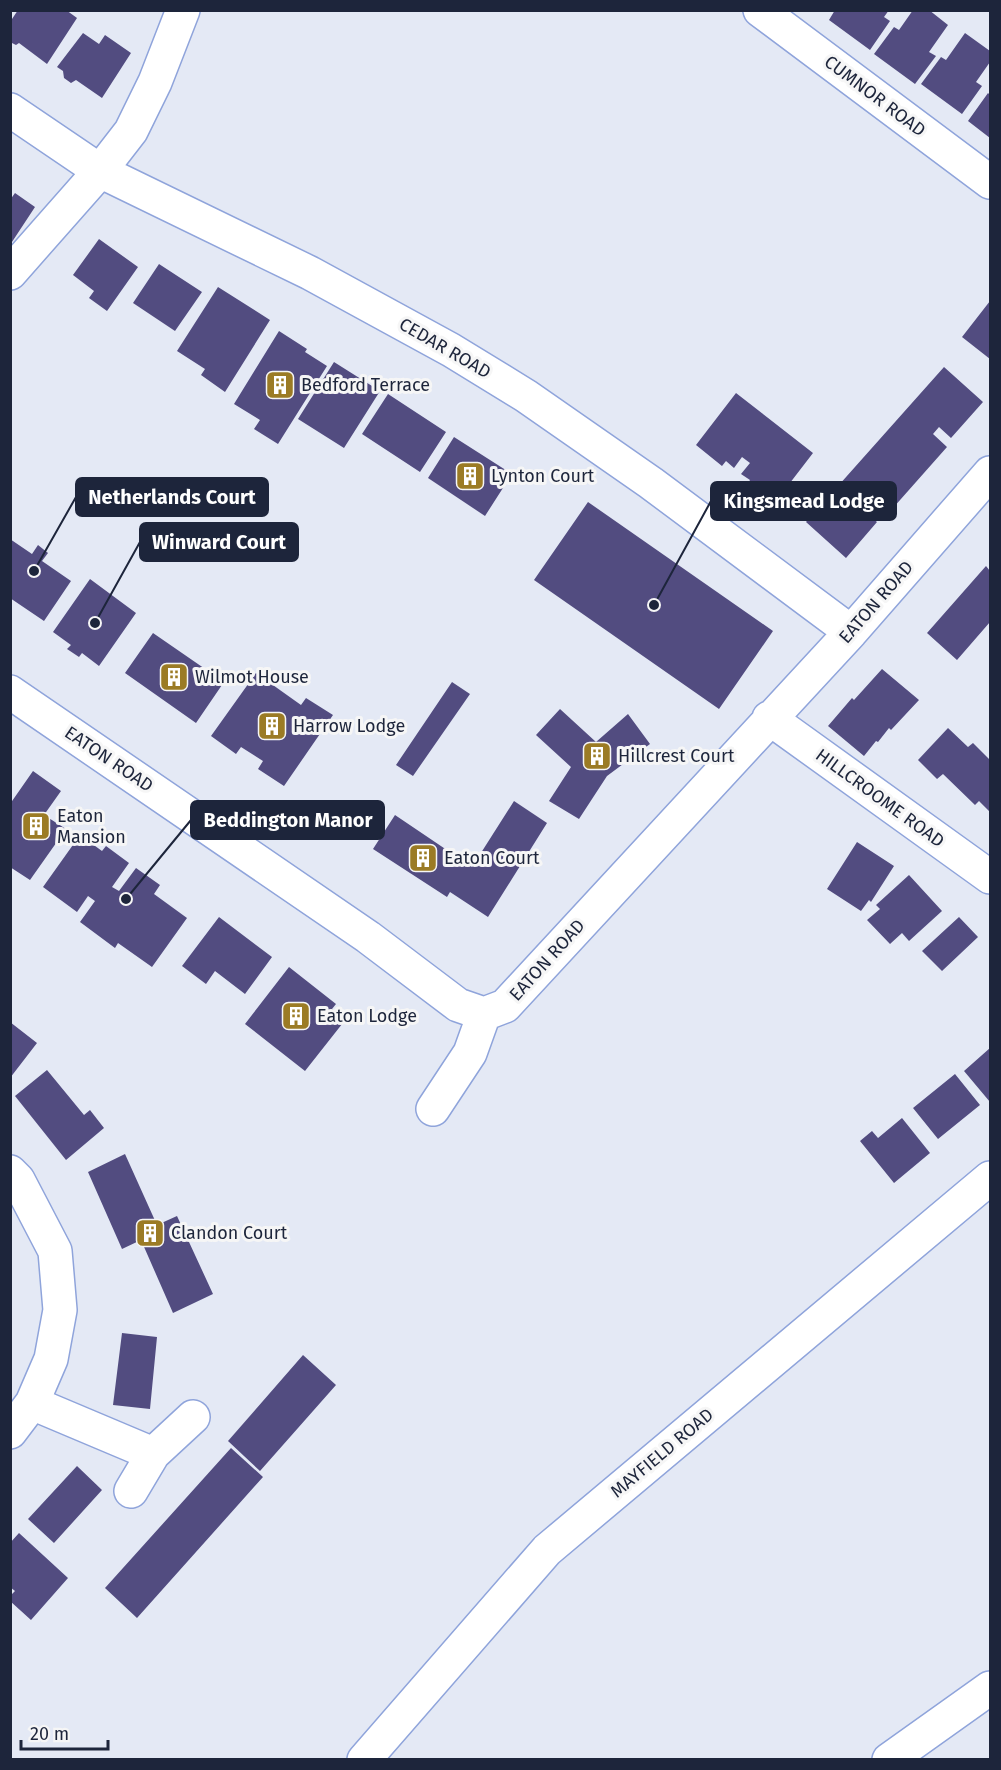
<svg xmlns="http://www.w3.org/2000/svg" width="1001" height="1770" font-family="'Fira Sans',sans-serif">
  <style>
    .building { fill: #524c80 }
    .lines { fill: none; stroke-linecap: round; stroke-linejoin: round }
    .minor-casing { stroke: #8fa4db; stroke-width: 36 }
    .minor { stroke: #fff; stroke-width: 33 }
    .labels { text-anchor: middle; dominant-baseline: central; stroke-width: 6; stroke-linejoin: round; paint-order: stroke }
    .street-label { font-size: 18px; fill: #1d253b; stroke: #f6f6f6 }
    .poi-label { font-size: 18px; fill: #1d253b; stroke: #f6f6f6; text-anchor: start }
    .leader { fill: none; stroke: #1d253b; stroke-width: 2 }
    .callout-dot { fill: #1d253b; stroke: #f6f6f6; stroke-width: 2 }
    .callout { fill: #1d253b; stroke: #1d253b; stroke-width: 2 }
    .callout-label { font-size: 20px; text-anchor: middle; font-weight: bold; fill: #fff }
  </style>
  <rect width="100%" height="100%" fill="#e4e9f5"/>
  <path class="building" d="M 18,10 L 66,10 L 77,18 L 47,64 L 19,43 L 16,45 L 10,42 L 10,22 Z
    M 835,10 L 889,10 L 884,17 L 890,21 L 870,50 L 829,20 Z
    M 913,10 L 929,10 L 948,25 L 929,52 L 936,56 L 915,84 L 874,54 L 894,27 L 899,30 Z
    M 83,33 L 99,44 L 105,35 L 131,53 L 102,98 L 76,80 L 71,83 L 64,78 L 63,71 L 57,67 Z
    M 965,33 L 990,51 L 990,62 L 976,82 L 982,86 L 962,114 L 921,84 L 941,57 L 946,60 Z
    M 988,93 L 990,95 L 990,138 L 968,121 Z
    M 15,193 L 35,207 L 10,245 L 10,200 Z
    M 99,239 L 138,267 L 107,311 L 89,298 L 94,291 L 73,275 Z
    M 159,264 L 202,292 L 175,331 L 133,303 Z
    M 218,287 L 270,320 L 225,392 L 201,375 L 205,369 L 177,351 Z
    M 990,301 L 990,359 L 962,337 Z
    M 279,331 L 307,349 L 305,352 L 327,366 L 278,444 L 254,429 L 260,420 L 234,404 Z
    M 334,362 L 380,391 L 344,448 L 298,419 Z
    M 944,367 L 983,402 L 951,438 L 939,427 L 933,434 L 947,447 L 885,517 L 872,506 L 866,513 L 877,522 L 846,558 L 806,522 Z
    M 736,393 L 813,453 L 773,505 L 747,485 L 750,480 L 741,474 L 750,463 L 742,457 L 734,468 L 726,461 L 722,466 L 696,445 Z
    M 388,394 L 446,432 L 420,472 L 362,434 Z
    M 454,437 L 512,474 L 485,516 L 428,478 Z
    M 588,502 L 773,631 L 719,709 L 534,580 Z
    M 10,539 L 32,554 L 38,545 L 48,553 L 42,561 L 71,581 L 44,621 L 10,598 Z
    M 986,566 L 990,571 L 990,622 L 957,660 L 927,633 Z
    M 90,579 L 136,613 L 99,666 L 82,653 L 79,657 L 67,649 L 71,645 L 53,632 Z
    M 153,633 L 224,682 L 196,723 L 125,673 Z
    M 882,669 L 919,700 L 891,730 L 889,728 L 878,742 L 876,741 L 864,756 L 828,726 L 852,698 L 854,700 Z
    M 256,673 L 301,705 L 306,698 L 333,715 L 284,786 L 258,769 L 263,761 L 241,747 L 236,754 L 211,736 Z
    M 452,682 L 470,694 L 413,776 L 396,765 Z
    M 560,709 L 596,742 L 628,714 L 650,744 L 607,776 L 579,819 L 549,801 L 571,767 L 536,735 Z
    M 948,728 L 968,747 L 973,743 L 990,760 L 990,812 L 979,801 L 975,805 L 943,774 L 937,779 L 918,760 Z
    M 33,771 L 61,791 L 44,815 L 66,829 L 30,880 L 10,867 L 10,804 Z
    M 514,801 L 547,823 L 488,917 L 450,892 L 447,897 L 373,849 L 395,815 L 472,867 Z
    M 80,835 L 102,851 L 106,846 L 129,863 L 112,887 L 119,891 L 136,868 L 160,885 L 154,894 L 187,918 L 152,967 L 118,943 L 115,948 L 80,922 L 95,901 L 88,896 L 77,912 L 43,887 Z
    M 857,842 L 894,866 L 871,902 L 869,900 L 861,911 L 827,889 Z
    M 909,875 L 942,911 L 909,941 L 902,933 L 890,944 L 867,920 L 880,909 L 876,905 Z
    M 219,917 L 272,957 L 245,994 L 215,971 L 206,984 L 182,966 Z
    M 959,917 L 978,937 L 942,971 L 922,951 Z
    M 289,967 L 336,1004 L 332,1009 L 346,1019 L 305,1071 L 245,1024 Z
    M 10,1022 L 37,1043 L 10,1078 Z
    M 990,1048 L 990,1102 L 964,1071 Z
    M 47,1070 L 84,1115 L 90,1110 L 104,1128 L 66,1160 L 15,1096 Z
    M 955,1074 L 980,1105 L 938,1139 L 913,1108 Z
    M 902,1118 L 930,1153 L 894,1183 L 860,1141 L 872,1131 L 878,1138 Z
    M 125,1154 L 157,1225 L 177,1216 L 213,1294 L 173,1313 L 141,1240 L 122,1249 L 88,1172 Z
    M 122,1333 L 157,1337 L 150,1409 L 113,1405 Z
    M 303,1355 L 336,1385 L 260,1471 L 228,1441 Z
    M 231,1448 L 263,1477 L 137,1618 L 105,1588 Z
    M 77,1466 L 102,1490 L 54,1543 L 28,1519 Z
    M 19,1533 L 68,1578 L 31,1620 L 10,1601 L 10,1596 L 15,1591 L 10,1587 L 10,1543 Z"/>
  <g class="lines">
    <g class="minor-casing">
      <path id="minor" d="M 760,10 L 990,182
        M 10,110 L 100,171 L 310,273 L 451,350 L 526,396 L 651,483 L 851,632
        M 10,273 L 100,171 L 131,131 L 155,82 L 183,10
        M 10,692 L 368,937 L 458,1005 L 484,1014 L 505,1006 L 851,632 L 990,473
        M 769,718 L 990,877
        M 433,1109 L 470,1053 L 484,1014
        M 10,1172 L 18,1180 L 55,1251 L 60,1310 L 51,1359 L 32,1403 L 10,1432
        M 32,1403 L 153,1454 L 131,1491
        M 153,1454 L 193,1417
        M 364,1760 L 547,1550 L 990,1178
        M 889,1760 L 990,1688"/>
    </g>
    <use href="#minor" class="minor"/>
  </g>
  <defs>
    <g id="building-square" transform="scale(1.5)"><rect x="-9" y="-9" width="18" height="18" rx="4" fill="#9b7b25" stroke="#f6f6f6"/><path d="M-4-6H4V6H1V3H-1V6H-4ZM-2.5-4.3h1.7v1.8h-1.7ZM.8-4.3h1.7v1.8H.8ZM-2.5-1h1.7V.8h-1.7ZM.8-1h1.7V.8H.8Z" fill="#fff"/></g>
  </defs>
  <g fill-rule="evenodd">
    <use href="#building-square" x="280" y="385"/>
    <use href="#building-square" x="470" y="476"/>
    <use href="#building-square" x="174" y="677"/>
    <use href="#building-square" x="272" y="726"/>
    <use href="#building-square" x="597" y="756"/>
    <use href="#building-square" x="36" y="826"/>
    <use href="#building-square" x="423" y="858"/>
    <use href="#building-square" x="296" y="1016"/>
    <use href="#building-square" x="150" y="1233"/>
  </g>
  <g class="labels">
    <g class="street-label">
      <text transform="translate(875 96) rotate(37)">CUMNOR ROAD</text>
      <text transform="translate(445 348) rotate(30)">CEDAR ROAD</text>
      <text transform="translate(876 602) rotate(-49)">EATON ROAD</text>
      <text transform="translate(109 759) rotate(34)">EATON ROAD</text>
      <text transform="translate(880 798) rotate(36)">HILLCROOME ROAD</text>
      <text transform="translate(547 960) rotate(-48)">EATON ROAD</text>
      <text transform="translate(662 1453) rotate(-40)">MAYFIELD ROAD</text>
    </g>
    <g class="poi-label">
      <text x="301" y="385">Bedford Terrace</text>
      <text x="491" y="476">Lynton Court</text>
      <text x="195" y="677">Wilmot House</text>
      <text x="293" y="726">Harrow Lodge</text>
      <text x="618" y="756">Hillcrest Court</text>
      <text x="57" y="816">Eaton<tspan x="57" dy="21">Mansion</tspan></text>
      <text x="444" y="858">Eaton Court</text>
      <text x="317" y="1016">Eaton Lodge</text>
      <text x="171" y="1233">Clandon Court</text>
    </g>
  </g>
  <path class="leader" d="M34 571L76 497M654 605L711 501M95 623L140 542M126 899L191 820"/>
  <g class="callout-dot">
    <circle cx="34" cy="571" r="6"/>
    <circle cx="654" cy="605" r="6"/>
    <circle cx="95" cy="623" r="6"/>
    <circle cx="126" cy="899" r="6"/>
  </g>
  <g class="callout">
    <rect x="76" y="478" width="192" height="38" rx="6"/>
    <rect x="711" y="482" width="185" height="38" rx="6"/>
    <rect x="140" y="523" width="158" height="38" rx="6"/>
    <rect x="191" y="801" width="193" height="38" rx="6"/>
  </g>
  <g class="callout-label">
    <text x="172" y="504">Netherlands Court</text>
    <text x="804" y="508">Kingsmead Lodge</text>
    <text x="219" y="549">Winward Court</text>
    <text x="288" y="827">Beddington Manor</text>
  </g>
  <rect width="1001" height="1770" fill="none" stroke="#1d253b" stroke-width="24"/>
  <path d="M21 1740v9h87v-9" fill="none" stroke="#1d253b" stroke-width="3"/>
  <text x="30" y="1740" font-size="18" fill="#1d253b" stroke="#f6f6f6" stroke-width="4.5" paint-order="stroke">20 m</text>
</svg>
